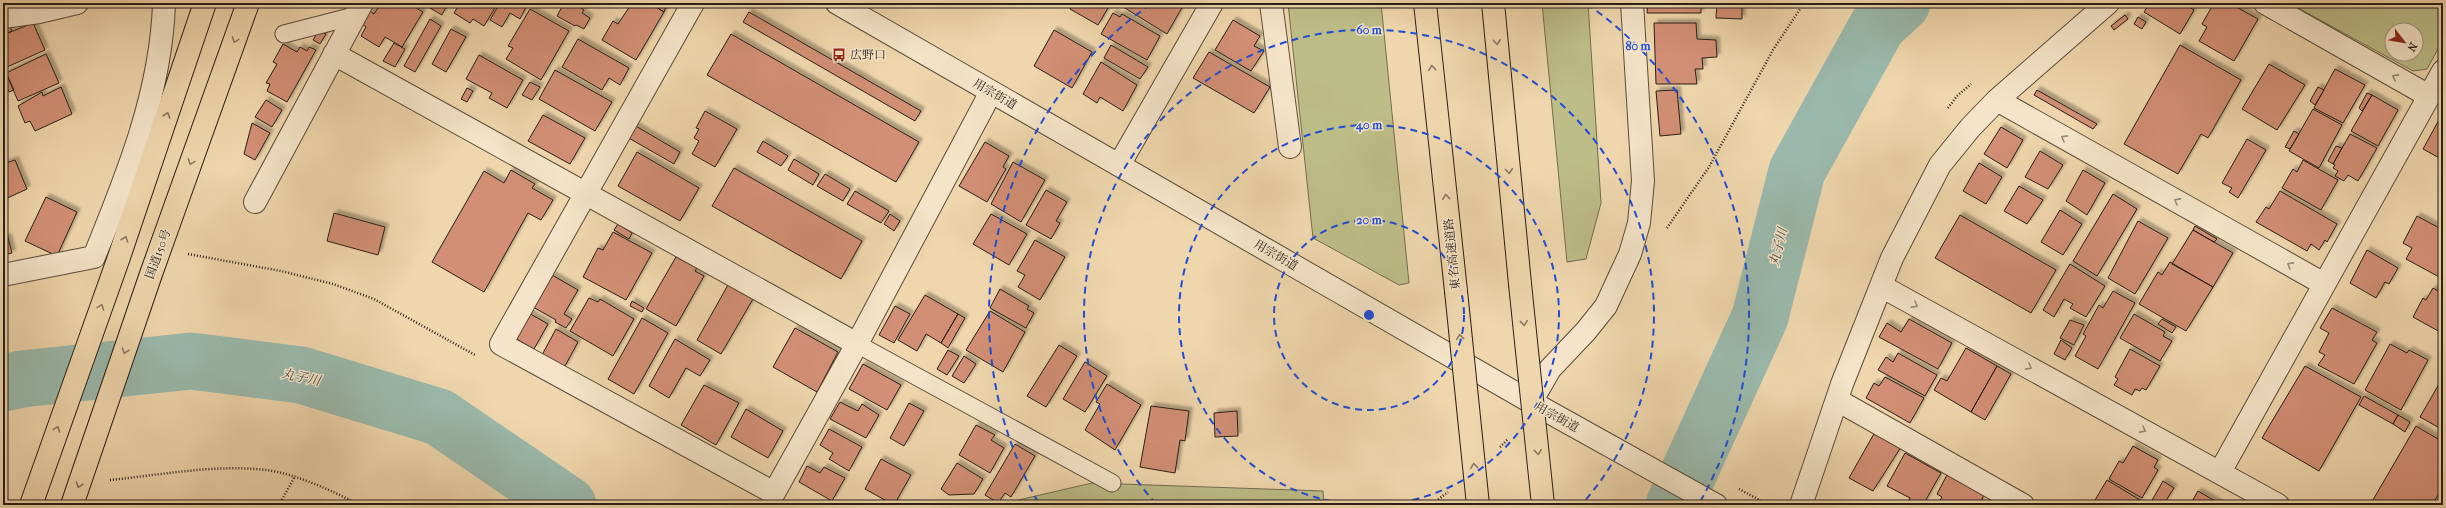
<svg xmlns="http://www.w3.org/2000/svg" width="2446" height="508" font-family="'IM FELL French Canon','Noto Serif JP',serif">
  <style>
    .green { fill: #bdbd87; stroke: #736e4f; fill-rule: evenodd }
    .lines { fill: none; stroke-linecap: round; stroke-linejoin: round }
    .river { stroke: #9ab9ac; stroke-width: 57 }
    .building { fill: #d28f75; stroke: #291e17; filter: url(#shadow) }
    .service-casing { stroke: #5a4c3c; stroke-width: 19 }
    .minor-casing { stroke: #5a4c3c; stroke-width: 24 }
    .tertiary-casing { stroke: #5a4c3c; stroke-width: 24 }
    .trunk-casing { stroke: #291e17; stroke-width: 24 }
    .motorway-casing { stroke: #291e17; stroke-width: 24 }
    .path { stroke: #291e17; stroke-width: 2.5; stroke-dasharray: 1 2; stroke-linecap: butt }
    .service { stroke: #f5e4c9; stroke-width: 17 }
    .minor { stroke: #f5e4c9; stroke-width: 22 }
    .tertiary { stroke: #f5e4c9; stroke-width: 22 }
    .trunk { stroke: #efd6ac; stroke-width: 22 }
    .motorway { stroke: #efd6ac; stroke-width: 22 }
    .motorway-bridge-casing { stroke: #291e17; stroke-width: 24; stroke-linecap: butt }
    .motorway-bridge { stroke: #efd6ac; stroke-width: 22 }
    .oneway { stroke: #8c7a62 }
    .oneway2 { stroke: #998b79 }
    .ring { fill: none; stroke: #1d4ed8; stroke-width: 2; stroke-dasharray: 7 5 }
    .labels { text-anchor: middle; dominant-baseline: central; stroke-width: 3; stroke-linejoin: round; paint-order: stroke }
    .poi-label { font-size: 12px; fill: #291e17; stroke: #f5e4c9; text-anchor: start }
    .street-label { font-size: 12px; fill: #291e17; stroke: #f5e4c9 }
    .water-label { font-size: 13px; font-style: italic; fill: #4b4c44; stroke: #f5e4c9 }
    .centre { fill: #1d4ed8; stroke: #f5e4c9; stroke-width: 2 }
    .ring-label { font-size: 12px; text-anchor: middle; font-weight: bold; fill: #1d4ed8; stroke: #f5e4c9; stroke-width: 3; stroke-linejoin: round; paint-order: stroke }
  </style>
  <defs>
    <filter id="shadow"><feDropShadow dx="3.5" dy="-3.5" stdDeviation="1" flood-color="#0004"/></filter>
  </defs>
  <rect width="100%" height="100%" fill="#efd6ac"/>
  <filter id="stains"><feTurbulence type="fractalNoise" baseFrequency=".005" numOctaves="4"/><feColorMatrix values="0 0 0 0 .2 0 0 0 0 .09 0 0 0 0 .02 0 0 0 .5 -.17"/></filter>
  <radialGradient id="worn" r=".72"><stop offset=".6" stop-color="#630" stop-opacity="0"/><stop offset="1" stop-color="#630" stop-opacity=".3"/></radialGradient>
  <path class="green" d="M 1288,3 L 1381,3 L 1409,283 L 1399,285 L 1313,238 Z
    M 1542,3 L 1588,3 L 1601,203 L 1586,259 L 1567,262 Z
    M 2289,3 L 2443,3 L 2443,40 L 2427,69 L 2413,71 ZM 2392,30 L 2416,30 L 2416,54 L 2392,54 Z
    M 1092,483 L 1323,491 L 1324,505 L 997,505 Z"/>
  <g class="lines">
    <path class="river" d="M 3,383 L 22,379 L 191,361 L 301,375 L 439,417 L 568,505
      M 1674,505 L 1760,317 L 1797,171 L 1878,25 L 1902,3"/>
  </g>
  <path class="building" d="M 381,3 L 408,3 L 423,12 L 402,47 L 385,37 L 379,47 L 361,36 L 366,27 L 362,24 L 370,11 L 374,14 Z
    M 421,3 L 448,3 L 442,15 Z
    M 460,3 L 498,3 L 484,26 L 473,19 L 470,23 L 454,13 Z
    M 500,3 L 519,3 L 526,7 L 520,19 L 510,13 L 502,27 L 490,20 Z
    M 564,3 L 573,3 L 584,10 L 582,13 L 590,18 L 584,29 L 576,25 L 575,26 L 557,16 Z
    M 632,3 L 650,3 L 664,12 L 636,60 L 602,40 L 613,21 L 618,24 Z
    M 650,3 L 664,3 L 667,4 L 664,12 Z
    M 1073,3 L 1111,3 L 1098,25 L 1070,9 Z
    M 1121,3 L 1182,3 L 1184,4 L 1167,34 L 1120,5 Z
    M 1648,3 L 1701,3 L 1701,13 L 1647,13 Z
    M 1717,3 L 1742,3 L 1742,19 L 1716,18 Z
    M 2150,3 L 2182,3 L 2194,10 L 2180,34 L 2144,12 Z
    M 2214,3 L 2229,3 L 2258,19 L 2234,61 L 2199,41 L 2207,27 L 2202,24 Z
    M 530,9 L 569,31 L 541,80 L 506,59 L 513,48 L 508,46 Z
    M 749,12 L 921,111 L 915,121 L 743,22 Z
    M 1113,13 L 1120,17 L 1122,14 L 1160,36 L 1147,60 L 1101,34 Z
    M 2125,15 L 2128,19 L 2114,30 L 2111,26 Z
    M 2138,17 L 2146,22 L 2142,29 L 2134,24 Z
    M 430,19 L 441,26 L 415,72 L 404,66 Z
    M 1233,20 L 1260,36 L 1254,46 L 1264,51 L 1251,71 L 1215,50 Z
    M 33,23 L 45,50 L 7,67 L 3,60 L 3,35 Z
    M 1654,23 L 1696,23 L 1697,39 L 1716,40 L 1717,57 L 1702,58 L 1703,69 L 1695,69 L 1697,84 L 1656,84 Z
    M 10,27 L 12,31 L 3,35 L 3,30 Z
    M 451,29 L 466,37 L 446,72 L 432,64 Z
    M 319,30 L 326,34 L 320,44 L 313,40 Z
    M 1054,30 L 1092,52 L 1072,88 L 1034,66 Z
    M 731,34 L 919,142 L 896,182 L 707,75 Z
    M 578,39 L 629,68 L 620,85 L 609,78 L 602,90 L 562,67 Z
    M 394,43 L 405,49 L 395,67 L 383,61 Z
    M 283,44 L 297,52 L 300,47 L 307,51 L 309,47 L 316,50 L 287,102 L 267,91 L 270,84 L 266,83 L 277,64 L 273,62 Z
    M 1111,45 L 1148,67 L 1140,79 L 1104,58 Z
    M 2180,45 L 2241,80 L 2208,138 L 2201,134 L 2178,174 L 2124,144 Z
    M 1209,52 L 1270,87 L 1254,113 L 1193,78 Z
    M 46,54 L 59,83 L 18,101 L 6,73 Z
    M 479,55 L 523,80 L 507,108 L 489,98 L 492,93 L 466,79 Z
    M 1101,62 L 1137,85 L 1123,111 L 1100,97 L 1097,103 L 1083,94 Z
    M 2269,64 L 2305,85 L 2277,130 L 2242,109 Z
    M 2335,69 L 2365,85 L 2343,123 L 2314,108 Z
    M 555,70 L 612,102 L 595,131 L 539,99 Z
    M 7,75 L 14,90 L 9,92 L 3,77 Z
    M 530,82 L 540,87 L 532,100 L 522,95 Z
    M 61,87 L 72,114 L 35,131 L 30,121 L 25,123 L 18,106 L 42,92 L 43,96 Z
    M 2318,87 L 2324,90 L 2315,105 L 2310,101 Z
    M 467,88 L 473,91 L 467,102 L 461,99 Z
    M 1677,90 L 1681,134 L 1660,136 L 1656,91 Z
    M 2037,90 L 2097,124 L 2093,129 L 2034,95 Z
    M 2367,93 L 2372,95 L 2362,111 L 2359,108 Z
    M 2372,95 L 2398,110 L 2378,146 L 2351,131 Z
    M 266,100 L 282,110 L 272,127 L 255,117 Z
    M 2313,109 L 2342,125 L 2319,168 L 2289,151 Z
    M 705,111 L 737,129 L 715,167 L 692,154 L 699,141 L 694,138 L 699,129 L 696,128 Z
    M 543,115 L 585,138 L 570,164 L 528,141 Z
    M 2440,118 L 2443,120 L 2443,160 L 2423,149 Z
    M 252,123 L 270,133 L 255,160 L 244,154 Z
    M 634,125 L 680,152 L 674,164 L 627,137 Z
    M 2001,127 L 2023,140 L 2007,168 L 1984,154 Z
    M 2294,131 L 2299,134 L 2290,149 L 2285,147 Z
    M 2350,134 L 2377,148 L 2358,181 L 2348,175 L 2344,181 L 2335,176 L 2338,171 L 2333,168 L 2335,165 L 2333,164 Z
    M 2247,139 L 2266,150 L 2238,198 L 2229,192 L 2232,188 L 2222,183 Z
    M 763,141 L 788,156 L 781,166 L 757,152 Z
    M 985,142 L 1009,156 L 1003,167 L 1006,169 L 987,202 L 959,186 Z
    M 2336,146 L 2342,148 L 2333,164 L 2328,161 Z
    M 2040,151 L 2063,165 L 2048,189 L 2025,177 Z
    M 637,152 L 699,188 L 680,221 L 618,186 Z
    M 794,159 L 819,174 L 813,185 L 788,170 Z
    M 15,160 L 27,189 L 3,200 L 3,164 Z
    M 2303,160 L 2338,180 L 2321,210 L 2282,188 L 2293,169 L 2297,172 Z
    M 1013,162 L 1045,180 L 1021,222 L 991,204 Z
    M 1979,163 L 2002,177 L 1986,204 L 1963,191 Z
    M 734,168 L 862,241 L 841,279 L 712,206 Z
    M 511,170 L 535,184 L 532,188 L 553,200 L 541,220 L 528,213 L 484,292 L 432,262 L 484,171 L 504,183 Z
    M 2083,170 L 2105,183 L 2087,215 L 2066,201 Z
    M 825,174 L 850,189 L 843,201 L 817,186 Z
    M 2019,186 L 2043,200 L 2027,224 L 2004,211 Z
    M 1046,190 L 1067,202 L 1056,221 L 1060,223 L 1051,239 L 1026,225 Z
    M 855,191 L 889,211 L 881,223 L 847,204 Z
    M 2280,191 L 2337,224 L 2327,242 L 2325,240 L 2319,250 L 2311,244 L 2307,251 L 2256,222 L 2266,207 L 2269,209 Z
    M 2113,194 L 2137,209 L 2097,276 L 2073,261 Z
    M 46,197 L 77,212 L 57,256 L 25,241 Z
    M 2060,210 L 2082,224 L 2063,255 L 2041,242 Z
    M 334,213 L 385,227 L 378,255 L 327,241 Z
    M 890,214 L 900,221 L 894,231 L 884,224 Z
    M 991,214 L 1027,234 L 1009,265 L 973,244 Z
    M 1960,215 L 2056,270 L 2031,313 L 1935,258 Z
    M 2417,216 L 2443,230 L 2443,279 L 2406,259 L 2412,248 L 2403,243 Z
    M 2138,221 L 2168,238 L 2135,294 L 2108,278 Z
    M 618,224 L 632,233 L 629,239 L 614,230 Z
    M 2195,226 L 2217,239 L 2214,242 L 2193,230 Z
    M 2193,230 L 2233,253 L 2213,287 L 2172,264 Z
    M 613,232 L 652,253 L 626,300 L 583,277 L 598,248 L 603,250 Z
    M 8,237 L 12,253 L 3,255 L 3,238 Z
    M 1035,240 L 1065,257 L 1040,300 L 1018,287 L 1025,275 L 1017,271 Z
    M 2367,250 L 2398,268 L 2389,284 L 2385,282 L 2376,298 L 2350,283 Z
    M 676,257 L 697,268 L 695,271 L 704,276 L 676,326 L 646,309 Z
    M 2170,262 L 2213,287 L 2186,331 L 2139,304 L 2158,272 L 2162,275 Z
    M 2070,264 L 2105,286 L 2086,317 L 2070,308 L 2073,304 L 2064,299 L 2054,317 L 2043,310 Z
    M 552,275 L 578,290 L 564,314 L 572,319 L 566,328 L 555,322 L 556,320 L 533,307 Z
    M 728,285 L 753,299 L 721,354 L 697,340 Z
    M 2433,288 L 2443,294 L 2443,328 L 2440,332 L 2413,317 L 2423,298 L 2426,300 Z
    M 1000,289 L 1029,306 L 1027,309 L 1034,313 L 1026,328 L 990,308 Z
    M 2113,291 L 2135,303 L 2098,369 L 2075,356 L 2086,336 L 2083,334 L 2099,305 L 2103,308 Z
    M 925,295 L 958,314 L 941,343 L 926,334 L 917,351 L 898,340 Z
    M 589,298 L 598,302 L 600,299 L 634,319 L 613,356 L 570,331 Z
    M 632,301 L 644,308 L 642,312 L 630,306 Z
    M 895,306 L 910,314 L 894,343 L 879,335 Z
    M 2332,308 L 2377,332 L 2372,340 L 2377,343 L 2354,384 L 2318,365 L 2325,355 L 2319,352 L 2329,333 L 2320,328 Z
    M 990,311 L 1025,332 L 1003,372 L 966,350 Z
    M 527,312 L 548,324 L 534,349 L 513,337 Z
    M 958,314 L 965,318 L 948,348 L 941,343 Z
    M 2134,314 L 2165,332 L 2163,336 L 2172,341 L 2160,361 L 2120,338 Z
    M 642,318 L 668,333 L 634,394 L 608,379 Z
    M 1909,319 L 1952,343 L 1938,369 L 1879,337 L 1887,323 L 1901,332 Z
    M 2162,319 L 2176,327 L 2172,333 L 2158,324 Z
    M 2070,320 L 2084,325 L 2074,345 L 2060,338 Z
    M 795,328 L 838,352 L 817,392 L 773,367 Z
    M 556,329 L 578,342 L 564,368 L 542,355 Z
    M 675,339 L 710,360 L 700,376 L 686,368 L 669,398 L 649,386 Z
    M 2061,340 L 2072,348 L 2065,360 L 2054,354 Z
    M 2390,344 L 2407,353 L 2409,350 L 2428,360 L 2401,410 L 2365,390 Z
    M 1059,345 L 1077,356 L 1046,407 L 1027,396 Z
    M 1966,348 L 1997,366 L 1971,412 L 1934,390 L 1941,378 L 1947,381 Z
    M 2130,349 L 2160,366 L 2146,390 L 2142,388 L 2140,391 L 2135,389 L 2132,395 L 2114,385 L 2118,379 L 2115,377 Z
    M 948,350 L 959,356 L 947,375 L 937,369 Z
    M 1898,353 L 1937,375 L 1925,396 L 1878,370 L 1886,357 L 1893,362 Z
    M 964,356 L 976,364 L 964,383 L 952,376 Z
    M 1085,362 L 1107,376 L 1085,412 L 1063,399 Z
    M 863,364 L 901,385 L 887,410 L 849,389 Z
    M 1997,366 L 2011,374 L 1985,420 L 1971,412 Z
    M 2305,366 L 2361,397 L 2319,471 L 2262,438 Z
    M 1885,377 L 1924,398 L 1910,423 L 1866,398 L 1874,383 L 1879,386 Z
    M 1107,384 L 1141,405 L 1115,450 L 1085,430 L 1100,404 L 1096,402 Z
    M 2439,384 L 2443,387 L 2443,430 L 2420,417 Z
    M 704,385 L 739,403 L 716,445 L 681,425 Z
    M 2364,396 L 2398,415 L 2393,424 L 2359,405 Z
    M 840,402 L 858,411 L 862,404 L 879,415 L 866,438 L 830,419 Z
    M 909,403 L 924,411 L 904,446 L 890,438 Z
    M 1151,406 L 1189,411 L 1185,441 L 1180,440 L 1175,473 L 1140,467 Z
    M 746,409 L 783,431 L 768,458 L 731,437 Z
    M 1237,411 L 1238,436 L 1215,437 L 1214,413 Z
    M 2398,415 L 2410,422 L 2405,432 L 2393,424 Z
    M 976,425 L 995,435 L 991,440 L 1004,448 L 990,473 L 959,455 Z
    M 2416,426 L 2443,442 L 2443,487 L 2432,505 L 2370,505 Z
    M 829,429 L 862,447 L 849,471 L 829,459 L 833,453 L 820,445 Z
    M 1875,432 L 1901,447 L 1873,491 L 1849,478 Z
    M 1015,444 L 1035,456 L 1011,497 L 1005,493 L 998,503 L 985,495 Z
    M 2133,446 L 2158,460 L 2154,467 L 2158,470 L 2142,498 L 2109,479 L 2119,461 L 2123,463 Z
    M 1905,453 L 1941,473 L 1923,505 L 1906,505 L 1910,498 L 1887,486 Z
    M 881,459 L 911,475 L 894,505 L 865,489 Z
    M 957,463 L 983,479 L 974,494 L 949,495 L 941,489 Z
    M 807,466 L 820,473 L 824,467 L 845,478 L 832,501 L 799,482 Z
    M 1948,473 L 1985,493 L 1979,505 L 1937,505 L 1942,497 L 1937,494 Z
    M 2107,480 L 2140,500 L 2138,505 L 2092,505 Z
    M 2163,481 L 2174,488 L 2163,505 L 2156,505 L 2151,502 Z
    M 2198,491 L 2222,505 L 2190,505 Z"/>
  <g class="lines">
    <g class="service-casing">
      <path id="service" d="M 284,34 L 354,16
        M 857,344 L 1112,483"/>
    </g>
    <g class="minor-casing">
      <path id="minor" d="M 693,3 L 501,344 L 774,493 L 857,344 L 991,92
        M 1271,3 L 1290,147
        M 2265,3 L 2429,96
        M 3,17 L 39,12 L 77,3
        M 334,54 L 857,344
        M 1997,100 L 2324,284
        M 1119,165 L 1212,3
        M 255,202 L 362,3
        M 3,275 L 94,257 C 127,176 161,93 164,4
        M 1881,286 L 2278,505
        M 1837,400 L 2023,505
        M 1531,402 L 1550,369 L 1586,331 L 1606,306 L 1630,254 L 1639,223 L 1643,181 L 1632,3
        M 2220,472 L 2443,71
        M 1801,505 L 1842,384 L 1892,258 L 1940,165 L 1970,128 L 1997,100 L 2108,3"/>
    </g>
    <g class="tertiary-casing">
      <path id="tertiary" d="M 837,3 L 1531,402 L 1716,505"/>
    </g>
    <g class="trunk-casing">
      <path id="trunk" d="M 31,505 L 118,260 L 205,3
        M 72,505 L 151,274 L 248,3"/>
    </g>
    <g class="motorway-casing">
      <path id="motorway" d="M 1425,3 L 1456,291
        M 1493,3 L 1520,284"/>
    </g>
    <path class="path" d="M 1948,108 L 1957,96 L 1971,84
      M 1667,228 L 1709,167 L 1773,50 L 1804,3
      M 188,254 L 281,271 L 333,284 L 374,299 L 475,355
      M 1500,447 L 1508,439
      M 110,480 C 161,475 215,464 266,470 C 297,474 332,491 360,505
      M 1739,489 L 1769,505
      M 279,505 L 294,478
      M 1431,505 L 1448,492"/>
    <use href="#service" class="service"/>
    <use href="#minor" class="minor"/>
    <use href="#tertiary" class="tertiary"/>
    <use href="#trunk" class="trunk"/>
    <use href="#motorway" class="motorway"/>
    <g class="motorway-bridge-casing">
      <path id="motorway-bridge" d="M 1520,284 L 1543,505
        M 1456,291 L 1478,505"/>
    </g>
    <use href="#motorway-bridge" class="motorway-bridge"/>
  </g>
  <defs><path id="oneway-chevron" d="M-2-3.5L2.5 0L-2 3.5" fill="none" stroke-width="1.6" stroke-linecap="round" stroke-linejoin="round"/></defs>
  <g class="oneway">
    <use href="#oneway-chevron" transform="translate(235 40) rotate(110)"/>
    <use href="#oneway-chevron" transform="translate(1497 42) rotate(85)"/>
    <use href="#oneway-chevron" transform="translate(1432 68) rotate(-96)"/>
    <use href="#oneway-chevron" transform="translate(167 115) rotate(-71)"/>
    <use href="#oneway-chevron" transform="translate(191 162) rotate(110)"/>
    <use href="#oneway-chevron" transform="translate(1509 171) rotate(85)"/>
    <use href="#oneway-chevron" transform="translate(1446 197) rotate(-96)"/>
    <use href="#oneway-chevron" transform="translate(125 239) rotate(-71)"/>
    <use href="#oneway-chevron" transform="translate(101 307) rotate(-70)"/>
    <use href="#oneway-chevron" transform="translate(1524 323) rotate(84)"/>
    <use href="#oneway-chevron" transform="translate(1460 337) rotate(-96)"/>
    <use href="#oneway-chevron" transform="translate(125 351) rotate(109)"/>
    <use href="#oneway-chevron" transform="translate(57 429) rotate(-70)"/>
    <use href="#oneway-chevron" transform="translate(1538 452) rotate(84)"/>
    <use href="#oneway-chevron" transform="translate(1474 466) rotate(-96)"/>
    <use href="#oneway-chevron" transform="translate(79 485) rotate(109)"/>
  </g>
  <g class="oneway2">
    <use href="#oneway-chevron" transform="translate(2395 77) rotate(-151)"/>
    <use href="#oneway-chevron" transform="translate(2064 138) rotate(-151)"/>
    <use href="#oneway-chevron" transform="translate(2177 201) rotate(-151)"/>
    <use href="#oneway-chevron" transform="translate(2290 265) rotate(-151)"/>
    <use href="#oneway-chevron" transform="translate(1915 305) rotate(29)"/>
    <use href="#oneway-chevron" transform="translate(2029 367) rotate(29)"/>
    <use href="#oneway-chevron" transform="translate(2143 430) rotate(29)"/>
  </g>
  <g class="ring">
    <circle cx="1369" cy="315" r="95"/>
    <path d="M1367 505A190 190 0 1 1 1371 505"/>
    <path d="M1156 504A285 285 0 1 1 1582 504"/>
    <path d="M1038 502A380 380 0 0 1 1151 4M1587 4A380 380 0 0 1 1700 502"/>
  </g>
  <defs>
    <g id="bus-bare" transform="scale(1.08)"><path d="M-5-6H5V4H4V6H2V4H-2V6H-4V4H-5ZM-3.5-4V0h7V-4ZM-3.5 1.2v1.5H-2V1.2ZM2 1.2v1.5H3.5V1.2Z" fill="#8f2418" stroke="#f5e4c9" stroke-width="2.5" paint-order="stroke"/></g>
  </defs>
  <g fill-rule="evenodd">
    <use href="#bus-bare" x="839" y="55"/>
  </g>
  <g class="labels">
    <g class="poi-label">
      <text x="850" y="55">広野口</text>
    </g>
    <g class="street-label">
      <text transform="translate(995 94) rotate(30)">用宗街道</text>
      <text transform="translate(158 254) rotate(-70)">国道150号</text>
      <text transform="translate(1452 254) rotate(-96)">東名高速道路</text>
      <text transform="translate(1276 255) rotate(30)">用宗街道</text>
      <text transform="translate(1557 417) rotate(29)">用宗街道</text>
    </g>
    <g class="water-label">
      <text transform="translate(1778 247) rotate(-76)">丸子川</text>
      <text transform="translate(301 377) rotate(12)">丸子川</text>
    </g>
  </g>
  <circle cx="1369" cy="315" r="6" class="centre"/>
  <g class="ring-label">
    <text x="1369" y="34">60 m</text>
    <text x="1638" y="50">80 m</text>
    <text x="1369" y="129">40 m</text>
    <text x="1369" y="224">20 m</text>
  </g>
  <rect width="2446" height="508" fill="none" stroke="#efd6ac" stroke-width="16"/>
  <rect x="4" y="4" width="2438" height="500" fill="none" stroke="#291e17" stroke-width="2"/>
  <rect x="8" y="8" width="2430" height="492" fill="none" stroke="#291e17"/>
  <g transform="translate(2404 42) rotate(121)"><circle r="19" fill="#f5e4c9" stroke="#a39582"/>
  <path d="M0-3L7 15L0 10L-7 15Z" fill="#8f2418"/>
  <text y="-6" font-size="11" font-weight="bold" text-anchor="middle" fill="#291e17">N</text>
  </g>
  <rect width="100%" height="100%" filter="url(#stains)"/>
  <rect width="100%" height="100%" fill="url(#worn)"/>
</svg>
